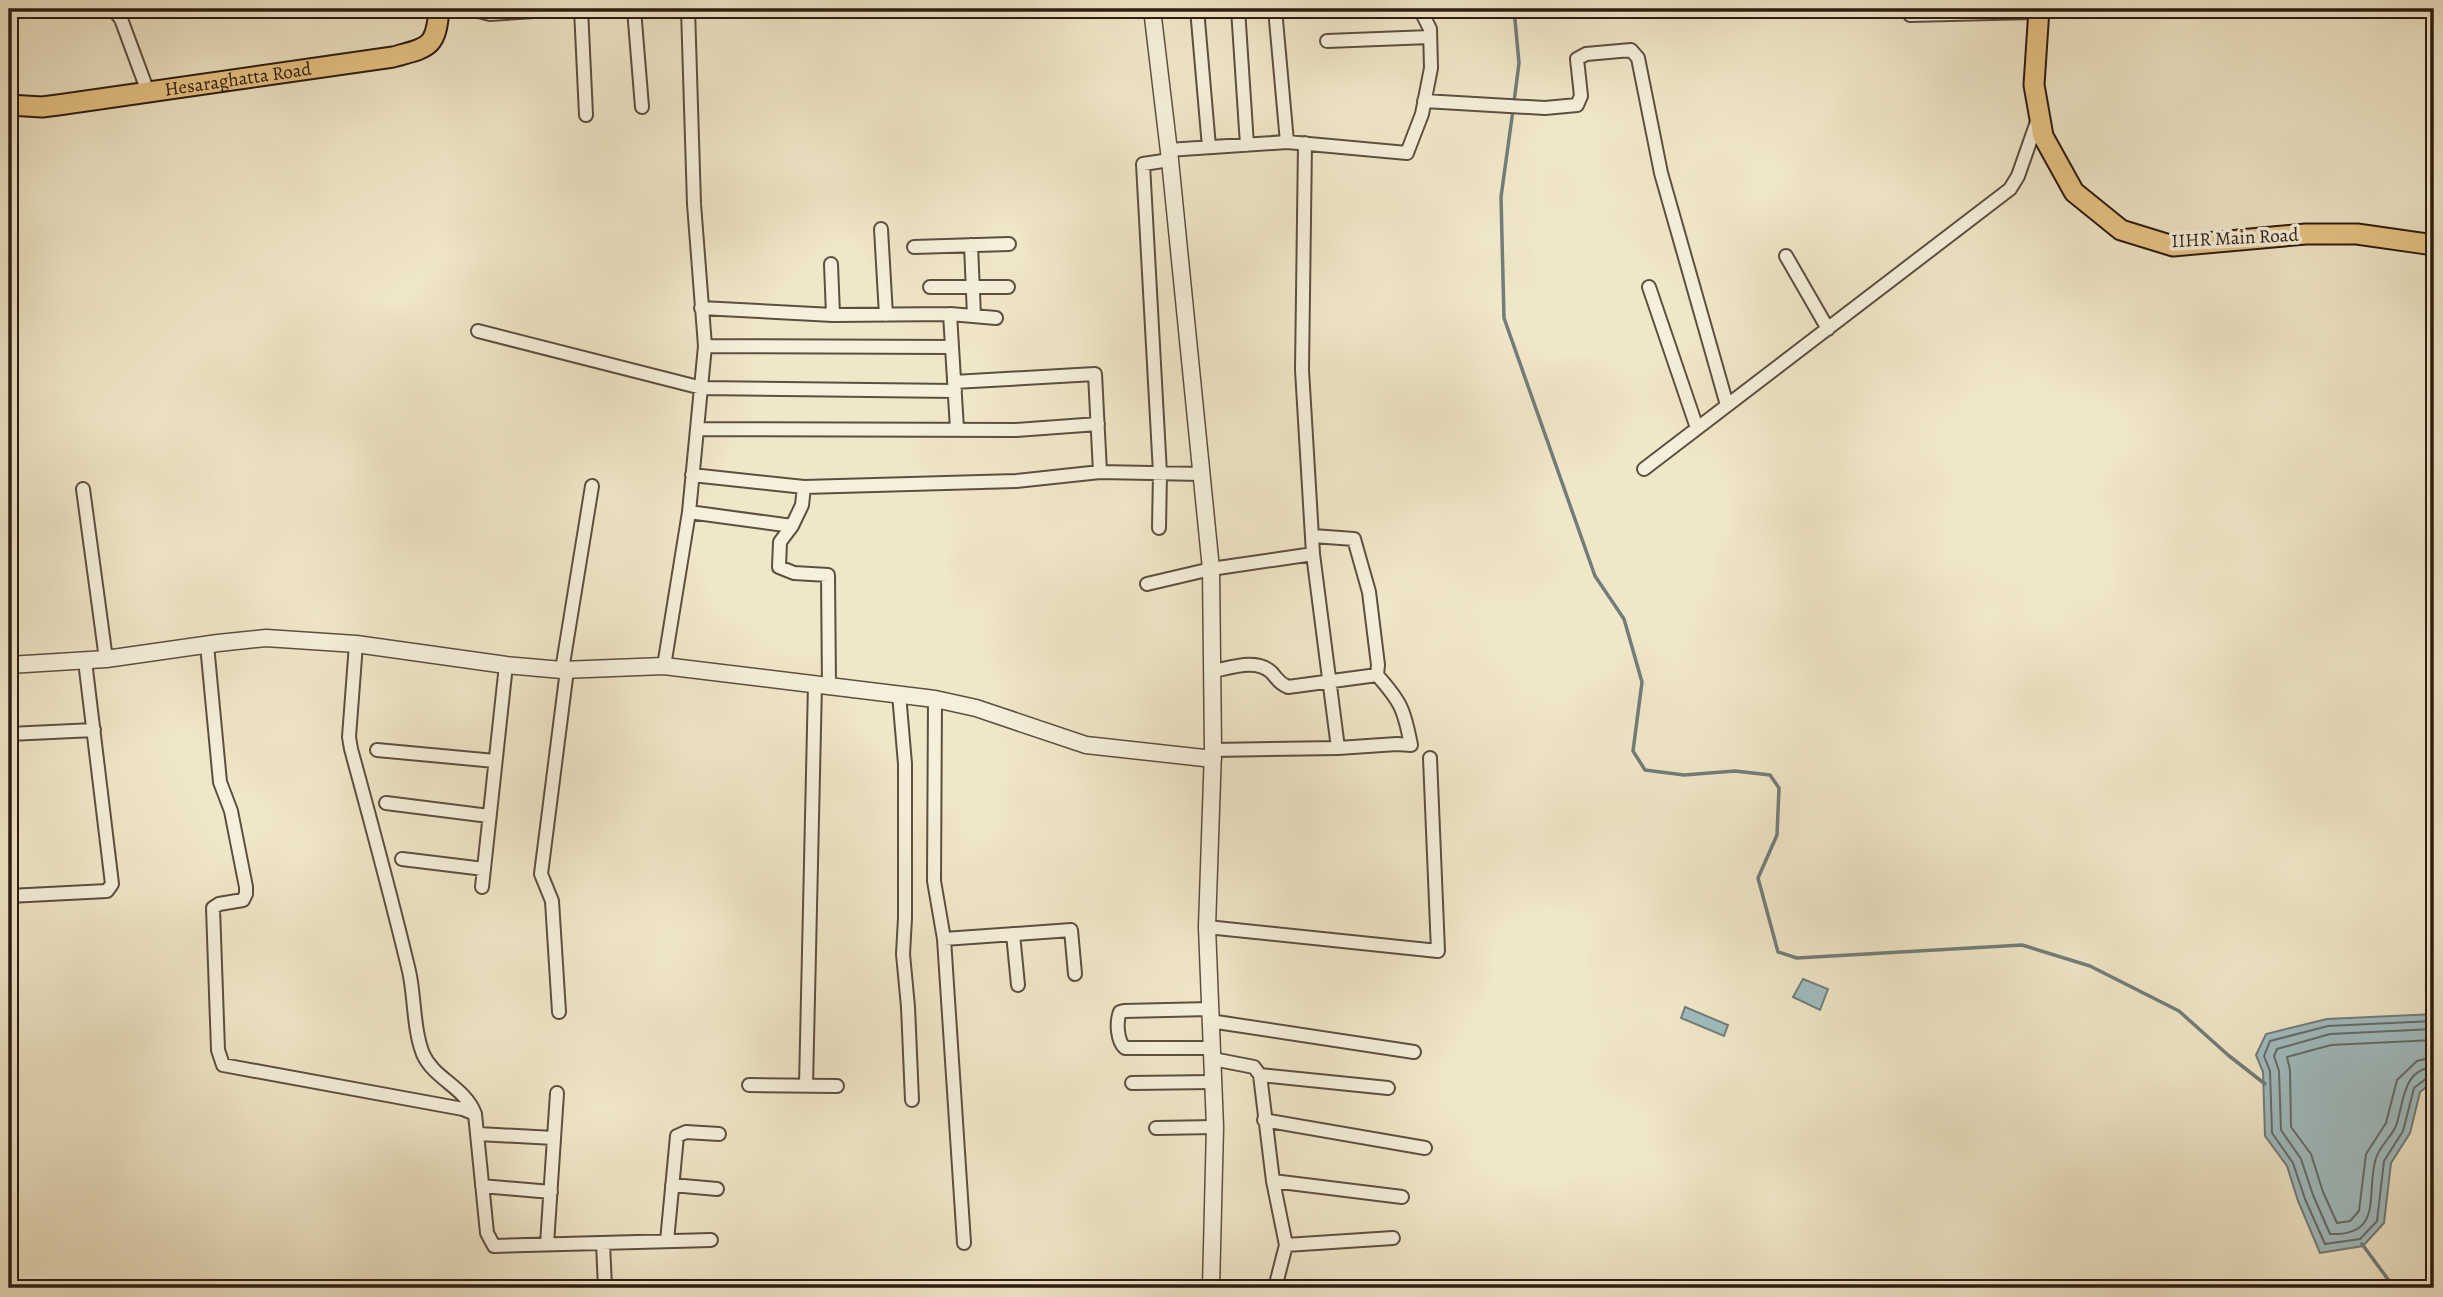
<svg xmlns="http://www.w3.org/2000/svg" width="2443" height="1297" font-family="Alegreya,serif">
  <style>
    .water { fill: #a0bdc1; stroke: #727d7b; stroke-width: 2 }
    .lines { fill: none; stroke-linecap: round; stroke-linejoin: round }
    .shore { stroke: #666c6a; stroke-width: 2 }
    .stream { stroke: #727d7b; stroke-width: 3.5 }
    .minor-casing { stroke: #5d4f40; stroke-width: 16 }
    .tertiary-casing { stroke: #5d4f40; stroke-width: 19 }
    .primary-casing { stroke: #2c1c13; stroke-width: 23 }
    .minor { stroke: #f5efdb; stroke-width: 12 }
    .tertiary { stroke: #f5efdb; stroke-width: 16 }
    .primary { stroke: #e8c484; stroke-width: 19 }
    .labels { text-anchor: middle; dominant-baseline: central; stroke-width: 7; stroke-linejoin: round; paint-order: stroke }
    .street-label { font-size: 19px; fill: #2c1c13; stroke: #f5efdb }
  </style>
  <rect width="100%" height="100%" fill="#f0e7c8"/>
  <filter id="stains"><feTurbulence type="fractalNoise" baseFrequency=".00286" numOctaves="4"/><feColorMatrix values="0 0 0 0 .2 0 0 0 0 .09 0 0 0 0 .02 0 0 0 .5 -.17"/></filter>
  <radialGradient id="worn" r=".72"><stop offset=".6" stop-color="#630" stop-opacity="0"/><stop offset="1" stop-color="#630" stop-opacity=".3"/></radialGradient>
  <path class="water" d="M 1803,979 L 1828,989 L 1820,1010 L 1793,997 Z
    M 1685,1007 L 1728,1025 L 1724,1036 L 1681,1018 Z
    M 2434,1014 L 2434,1081 L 2420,1092 L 2410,1133 L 2391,1163 L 2384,1223 L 2363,1246 L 2320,1253 L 2298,1201 L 2287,1166 L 2265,1136 L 2263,1072 L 2256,1055 L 2266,1034 L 2327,1019 Z"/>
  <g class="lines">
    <path class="shore" d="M 2434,1021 L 2328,1026 L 2270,1041 L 2264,1056 L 2270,1071 L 2272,1133 L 2293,1163 L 2305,1199 L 2325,1244 L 2360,1239 L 2377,1221 L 2384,1161 L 2403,1131 L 2414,1088 L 2428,1077 L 2434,1076
      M 2434,1029 L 2330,1034 L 2277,1049 L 2274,1056 L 2279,1071 L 2281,1130 L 2301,1159 L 2313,1195 L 2330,1234 C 2385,1236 2365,1193 2376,1158 C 2380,1146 2391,1137 2396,1126 C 2404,1103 2402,1069 2434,1067
      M 2434,1040 L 2331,1045 L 2287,1057 L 2290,1070 L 2291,1127 L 2311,1154 L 2323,1192 L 2337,1223 L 2350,1221 L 2359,1211 L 2366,1154 L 2386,1123 L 2397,1080 L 2417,1061 L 2434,1057"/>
    <path class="stream" d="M 1514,102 L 1519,63 L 1514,9
      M 1513,110 L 1501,197 L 1504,318 L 1595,576 L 1624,619 L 1642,682 L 1633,751 L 1645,770 L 1684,775 L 1735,771 L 1770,775 L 1779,788 L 1777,835 L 1758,878 L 1778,952 L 1797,958 L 2022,945 L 2090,966 L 2179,1011 L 2228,1055 L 2265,1084
      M 2362,1244 L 2390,1282 L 2390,1288"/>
    <g class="minor-casing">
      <path id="minor" d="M 113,9 L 121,19 L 148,92
        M 470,9 L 490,14 L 563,9
        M 581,9 L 586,115
        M 634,9 L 642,107
        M 1197,9 L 1209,147
        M 1238,9 L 1247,145
        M 1275,9 L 1287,142
        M 1910,15 L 2039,12
        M 1327,41 L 1430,37
        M 1424,101 L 1545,108 L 1577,105 L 1581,96 L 1577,59 L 1586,54 L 1631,50 L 1638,58 L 1661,173 L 1727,405
        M 1305,143 L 1302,370 L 1313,554 L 1338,748
        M 1168,150 L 1287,142 L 1407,153 L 1422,114 L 1431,68 L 1430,29 L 1420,9
        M 881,229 L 886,315
        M 971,245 L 974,316
        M 914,247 L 1009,244
        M 1786,256 L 1828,329
        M 831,264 L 833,315
        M 930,287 L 1008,287
        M 1649,287 L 1697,428
        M 701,308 L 833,315 L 950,314 L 996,318
        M 950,314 L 957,429
        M 478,331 L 702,388 L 955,391
        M 705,346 L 952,347
        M 954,382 L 1095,374 L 1100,472 L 1202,474
        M 698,429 L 1016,430 L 1098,424
        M 1644,469 L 2010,189 L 2018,176 L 2038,119
        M 692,475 L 804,487 L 802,505 L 792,526 L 780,542 L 779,567 L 794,573 L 828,575 L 829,686
        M 804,487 L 1016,481 L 1100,472
        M 83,489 L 106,659
        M 689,512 L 792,526
        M 1159,528 L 1160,473 L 1143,164 L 1170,160
        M 1313,536 L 1354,539 L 1369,592 L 1378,665 L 1377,675
        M 1147,584 L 1211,569 L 1313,554
        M 356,644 L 349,737 L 351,749 C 371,822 391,896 409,971 C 415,998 413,1028 423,1054 C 434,1079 465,1087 475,1114
        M 207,645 L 220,782 L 231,811 L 246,887 L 246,894 L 243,900 L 219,904 L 213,908 L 218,1050 L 223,1065 L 463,1109 L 475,1114 L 487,1233 L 494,1246 L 711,1240
        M 664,666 L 689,512 L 705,346 L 694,204 L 688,9
        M 562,670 L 592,486
        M 899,694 L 905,764 L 905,918 L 903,954 L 908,1007 L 912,1100
        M 935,699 L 934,881 L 944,939 L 964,1243
        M 9,734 L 94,730
        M 377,750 L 495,761
        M 1213,750 L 1338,748 L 1397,744 L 1411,745 C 1404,709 1401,702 1377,675 L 1288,687 C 1278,683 1278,679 1271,672 C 1256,658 1230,668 1213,671
        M 386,803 L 489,816
        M 402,859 L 484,869
        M 482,887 L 506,665
        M 9,896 L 107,891 L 112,884 L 85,661
        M 1207,927 L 1438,951 L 1430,758
        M 1013,934 L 1018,985
        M 944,939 L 1071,930 L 1075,974
        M 1210,1009 L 1124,1011 L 1120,1012 C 1116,1022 1117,1041 1125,1048 L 1212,1048
        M 559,1012 L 552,901 L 541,874 L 567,670
        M 1210,1021 L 1414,1052
        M 1213,1059 L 1254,1067 L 1260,1075 L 1273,1181 L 1286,1245 L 1275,1288
        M 1260,1075 L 1388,1088
        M 1132,1083 L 1213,1082
        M 749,1085 L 837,1086
        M 806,1086 L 815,684
        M 1264,1120 L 1425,1148
        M 1156,1128 L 1215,1127
        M 478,1134 L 554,1138
        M 1273,1181 L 1402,1197
        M 672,1185 L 717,1189
        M 482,1186 L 551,1192
        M 667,1241 L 677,1136 L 686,1132 L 719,1134
        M 603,1243 L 605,1288
        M 547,1244 L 557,1093
        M 1286,1245 L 1393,1238
        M 709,1288 L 714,1288"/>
    </g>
    <g class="tertiary-casing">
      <path id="tertiary" d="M 1152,9 L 1170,160 L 1211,569 L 1213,750 L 1207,927 L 1215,1127 L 1211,1288
        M 9,665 L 106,659 L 218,643 L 266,638 L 356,644 L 506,665 L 562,670 L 664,666 L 935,699 L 976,708 L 1086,745 L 1213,759"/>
    </g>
    <g class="primary-casing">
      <g id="primary">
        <path d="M 2039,9 L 2034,85 L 2043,136 L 2074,192 L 2121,230 L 2173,246 L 2306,234 L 2357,234 L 2434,245"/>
        <path id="s1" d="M 9,105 L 42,107 L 58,105 L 393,57 C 429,47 436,48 439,9"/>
      </g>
    </g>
    <use href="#minor" class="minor"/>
    <use href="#tertiary" class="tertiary"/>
    <use href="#primary" class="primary"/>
  </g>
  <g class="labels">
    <g class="street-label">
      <text stroke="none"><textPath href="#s1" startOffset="231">Hesaraghatta Road</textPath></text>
      <text transform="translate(2235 238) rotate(-3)">IIHR Main Road</text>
    </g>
  </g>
  <rect width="2443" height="1297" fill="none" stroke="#f0e7c8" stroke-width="35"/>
  <rect x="10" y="10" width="2422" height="1276" fill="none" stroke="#2c1c13" stroke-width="3.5"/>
  <rect x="18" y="18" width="2408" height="1262" fill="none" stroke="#2c1c13" stroke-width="2"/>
  <rect width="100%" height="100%" filter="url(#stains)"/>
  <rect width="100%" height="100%" fill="url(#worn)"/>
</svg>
